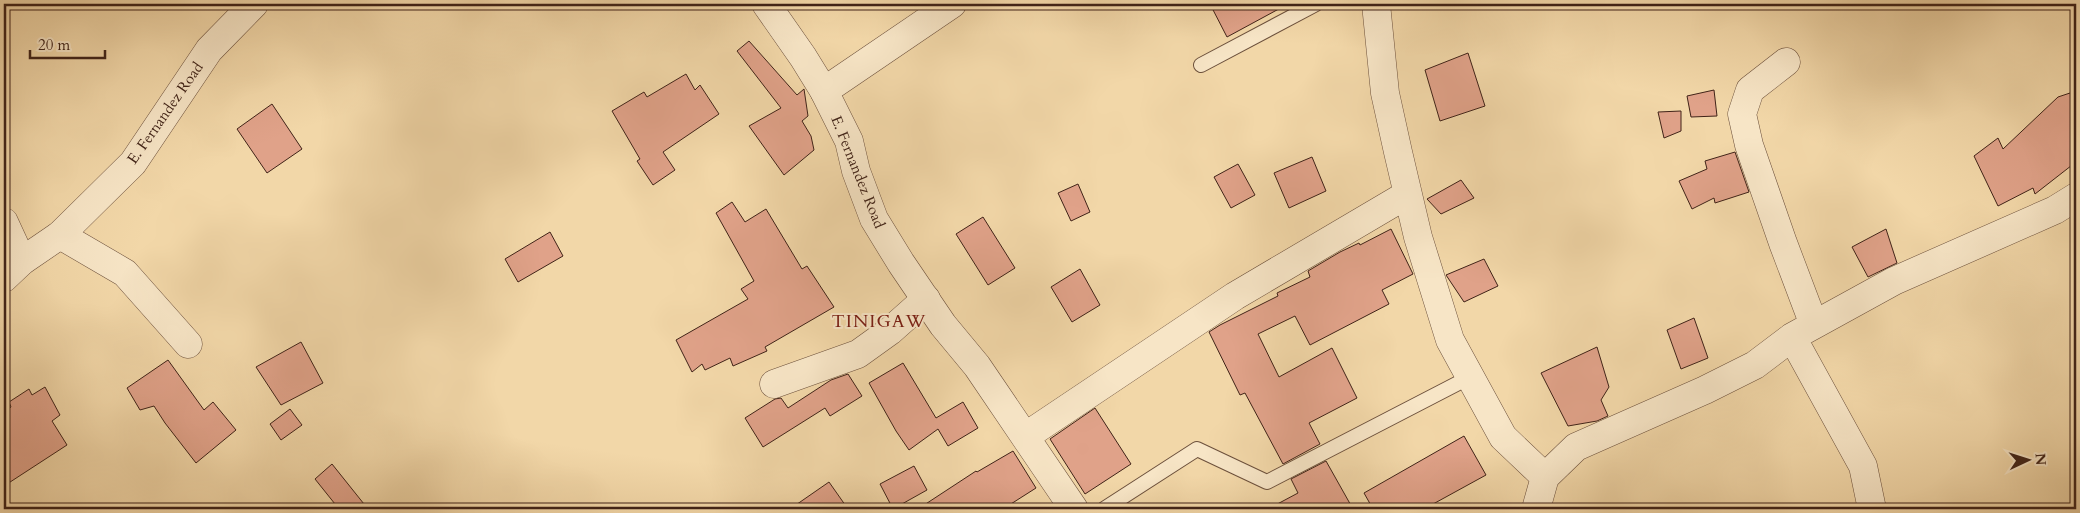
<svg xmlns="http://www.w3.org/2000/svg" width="2080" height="513" font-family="Cardo,serif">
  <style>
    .building { fill: #e0a289; stroke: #402318 }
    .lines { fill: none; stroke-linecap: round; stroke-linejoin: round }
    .service-casing { stroke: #6c503c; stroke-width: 16 }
    .minor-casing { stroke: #6c503c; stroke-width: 29 }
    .tertiary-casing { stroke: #6c503c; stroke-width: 29 }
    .service { stroke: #f7e5c6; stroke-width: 14 }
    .minor { stroke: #f7e5c6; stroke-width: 28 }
    .tertiary { stroke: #f7e5c6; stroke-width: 28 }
    .labels { text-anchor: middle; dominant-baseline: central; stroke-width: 4; stroke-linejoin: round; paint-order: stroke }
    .street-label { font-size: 15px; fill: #402318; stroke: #f7e5c6 }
    .quarter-label { font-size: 18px; letter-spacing: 1px; fill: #7a1f14; stroke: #f7e5c6 }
  </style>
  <rect width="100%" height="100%" fill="#f2d7a8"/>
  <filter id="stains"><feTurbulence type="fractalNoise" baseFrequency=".004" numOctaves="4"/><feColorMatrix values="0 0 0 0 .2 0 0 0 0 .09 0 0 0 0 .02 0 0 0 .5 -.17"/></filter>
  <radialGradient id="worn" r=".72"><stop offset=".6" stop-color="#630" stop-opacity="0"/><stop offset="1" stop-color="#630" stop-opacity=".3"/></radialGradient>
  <path class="building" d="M 1210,4 L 1288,4 L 1227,37 Z
    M 749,41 L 797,95 L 804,89 L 808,116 L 802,121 L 811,136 L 814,150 L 784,175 L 749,126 L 781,108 L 737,51 Z
    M 1468,53 L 1485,106 L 1440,121 L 1425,70 Z
    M 686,74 L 695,90 L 700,85 L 719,114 L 663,152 L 675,170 L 653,185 L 637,161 L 640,159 L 612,111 L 644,92 L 647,97 Z
    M 1714,90 L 1717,116 L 1691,117 L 1687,96 Z
    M 2076,91 L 2076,162 L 2035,194 L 2033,188 L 1998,206 L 1974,156 L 1998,138 L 2003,149 L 2058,97 Z
    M 272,104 L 302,149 L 267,173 L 237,129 Z
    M 1681,111 L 1681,131 L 1664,138 L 1658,112 Z
    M 1735,152 L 1749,192 L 1715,203 L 1714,198 L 1692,209 L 1679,181 L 1707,169 L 1705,161 Z
    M 1312,157 L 1326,191 L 1289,208 L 1274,173 Z
    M 1238,164 L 1255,195 L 1231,208 L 1214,177 Z
    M 1461,180 L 1474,198 L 1441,214 L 1427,199 Z
    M 1078,184 L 1090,212 L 1071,221 L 1058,193 Z
    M 732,202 L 745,222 L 766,209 L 802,269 L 807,266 L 834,307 L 765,347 L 767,351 L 733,366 L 730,358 L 705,370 L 702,364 L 692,372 L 676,340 L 748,299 L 741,289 L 754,281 L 716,213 Z
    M 983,217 L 1015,268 L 988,285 L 956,234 Z
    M 1391,229 L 1413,274 L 1382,290 L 1389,304 L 1310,345 L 1295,316 L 1258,334 L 1279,377 L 1332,348 L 1357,398 L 1309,423 L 1320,444 L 1283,464 L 1245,393 L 1240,395 L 1209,332 L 1220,325 L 1278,296 L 1277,293 L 1310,277 L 1308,271 L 1340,252 L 1359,243 L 1360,245 Z
    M 1886,229 L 1897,263 L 1868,277 L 1852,247 Z
    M 550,232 L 563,256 L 518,282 L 505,259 Z
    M 1484,259 L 1498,286 L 1464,302 L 1446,275 Z
    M 1080,269 L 1100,305 L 1072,322 L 1051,287 Z
    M 1694,318 L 1708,358 L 1681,369 L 1667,330 Z
    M 301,342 L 323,383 L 281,405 L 256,367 Z
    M 1597,347 L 1609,387 L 1601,400 L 1608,416 L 1597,421 L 1568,426 L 1541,373 Z
    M 168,360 L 204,410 L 213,402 L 236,430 L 196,463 L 165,423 L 154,406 L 140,410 L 127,388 Z
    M 903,363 L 936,418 L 963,402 L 978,428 L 948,446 L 938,429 L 909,450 L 896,431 L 869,383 Z
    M 848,374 L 862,396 L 830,416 L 825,408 L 763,447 L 745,418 L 775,399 L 781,398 L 788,408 L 831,380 Z
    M 45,387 L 60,415 L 52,421 L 67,445 L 4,486 L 4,412 L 11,407 L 9,402 L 29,389 L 32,395 Z
    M 1095,408 L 1131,464 L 1085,494 L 1050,439 Z
    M 290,409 L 302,425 L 281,440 L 270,424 Z
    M 1464,436 L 1486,475 L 1424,509 L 1373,509 L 1364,493 Z
    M 1013,451 L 1036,488 L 1003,509 L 918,509 L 976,471 L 977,472 Z
    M 1326,461 L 1353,509 L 1268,509 L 1298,493 L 1291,479 Z
    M 332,464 L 368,509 L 339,509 L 315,479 Z
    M 914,466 L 927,490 L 893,509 L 880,484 Z
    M 829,482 L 848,509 L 790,509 Z"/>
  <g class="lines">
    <g class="service-casing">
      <path id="service" d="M 1201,65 L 1316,4
        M 1104,509 L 1197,449 L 1267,482 L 1470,377"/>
    </g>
    <g class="minor-casing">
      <path id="minor" d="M 1376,4 L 1385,93 L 1398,152 L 1418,237 L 1450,340 L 1503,437 L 1545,477
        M 1786,62 L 1750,90 L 1742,114 L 1749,145 L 1783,243 L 1814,325
        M 824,91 L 952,4
        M 4,222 L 22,261
        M 60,235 L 125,273 L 188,344
        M 1792,337 L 1863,466 L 1872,509
        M 774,384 L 858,354 L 890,331 L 926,299
        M 1026,436 L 1235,296 L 1408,194
        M 1536,509 L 1545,477 L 1576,447 L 1705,390 L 1755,365 L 1792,337 L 1894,281 L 2055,210 L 2076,197"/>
    </g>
    <g class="tertiary-casing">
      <path id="tertiary" d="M 766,4 L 803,57 L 824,91 L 849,141 L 856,171 L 874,219 L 901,263 L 943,325 L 977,366 L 1074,509
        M 4,278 L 22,261 L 60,235 L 133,163 L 209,50 L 254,4"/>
    </g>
    <use href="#service" class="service"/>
    <use href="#minor" class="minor"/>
    <use href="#tertiary" class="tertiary"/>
  </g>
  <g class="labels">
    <g class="street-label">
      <text transform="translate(165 113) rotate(-55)">E. Fernandez Road</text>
      <text transform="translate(858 172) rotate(68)">E. Fernandez Road</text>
    </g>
    <g class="quarter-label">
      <text x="879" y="321">TINIGAW</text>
    </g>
  </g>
  <rect width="2080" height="513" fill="none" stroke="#f2d7a8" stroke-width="20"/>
  <rect x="5" y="5" width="2070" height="503" fill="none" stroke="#402318" stroke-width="2.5"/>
  <rect x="10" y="10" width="2060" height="493" fill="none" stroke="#402318"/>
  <g transform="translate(2028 460) rotate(86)" stroke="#f7e5c6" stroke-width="4" paint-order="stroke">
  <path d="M0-4L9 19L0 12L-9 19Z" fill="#402318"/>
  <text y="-8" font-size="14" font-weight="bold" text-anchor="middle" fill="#402318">N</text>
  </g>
  <path d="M30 50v8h75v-8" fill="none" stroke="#402318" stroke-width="2.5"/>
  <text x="38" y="50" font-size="15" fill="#402318" stroke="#f7e5c6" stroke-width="4" paint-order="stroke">20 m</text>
  <rect width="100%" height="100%" filter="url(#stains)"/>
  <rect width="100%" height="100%" fill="url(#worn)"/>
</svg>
